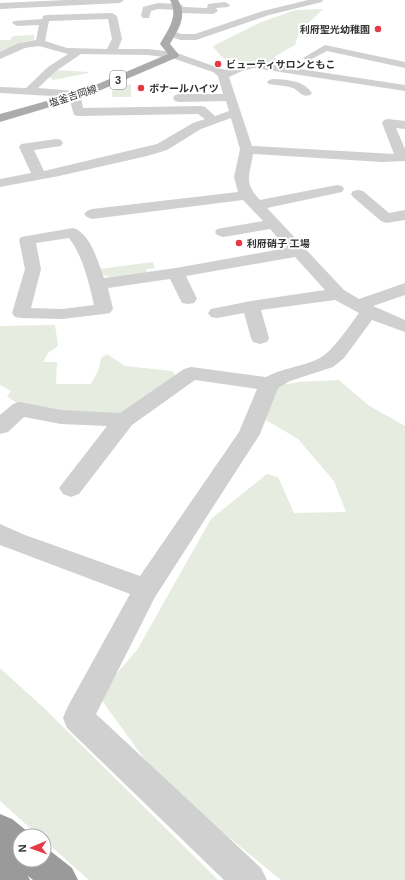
<svg xmlns="http://www.w3.org/2000/svg" width="405" height="880" font-family="Helvetica,'Noto Sans JP',sans-serif">
  <style>
    .green { fill: #e6ecdf }
    .lines { fill: none; stroke-linecap: round; stroke-linejoin: round }
    .minor { fill: #d0d0d0; fill-rule: evenodd }
    .major { fill: #ababab; fill-rule: evenodd }
    .highway { fill: #9a9a9a; fill-rule: evenodd }
    .poi-dot { fill: #e63946; stroke: #fff; stroke-width: 1.5 }
    .labels { text-anchor: middle; dominant-baseline: central; stroke-width: 4; stroke-linejoin: round; paint-order: stroke }
    .far-poi-label { font-size: 10px; font-weight: bold; fill: #333; stroke: #fff; text-anchor: start }
    .far-street-label { font-size: 10px; fill: #333; stroke: #fff }
    .shield { fill: #fff; stroke: #707070; stroke-width: 1 }
    .shield-label { font-size: 11px; font-weight: bold; fill: #333 }
  </style>
  <rect width="100%" height="100%" fill="#fff"/>
  <path class="green" d="M 323,9 L 299,32 L 295,45 L 274,57 L 280,65 C 265,64 231,65 221,56 C 218,53 215,49 213,46 L 259,23 L 295,10 Z
    M 34,35 L 34,40 L 22,42 L 0,53 L 0,40 L 10,40 L 13,36 Z
    M 56,70 L 88,72 L 88,73 L 53,80 L 49,77 Z
    M 131,84 L 131,97 L 112,97 L 112,91 Z
    M 153,262 L 155,268 L 146,269 L 147,272 L 110,277 L 100,274 L 99,269 Z
    M 55,325 L 58,346 L 48,353 L 43,362 L 57,362 L 56,384 L 91,384 L 98,371 L 101,358 L 107,354 L 125,366 L 172,371 L 175,375 L 123,415 L 70,413 L 19,405 L 7,396 L 11,391 L 0,385 L 0,326 Z
    M 339,380 L 368,405 L 405,426 L 405,880 L 281,880 L 161,782 L 98,695 L 137,650 L 211,519 L 267,474 L 278,477 L 294,513 L 346,512 L 334,481 L 298,439 L 266,420 L 275,386 L 299,382 Z
    M 0,668 L 45,709 L 218,880 L 89,880 L 44,840 L 44,836 L 39,836 L 0,801 Z"/>
  <g class="lines">
    <path class="minor" d="M 66,0 L 124,0 L 120,3 L 0,9 L 0,3 Z
      M 308,0 L 323,0 L 322,2 L 269,15 L 196,40 L 181,40 L 168,36 L 166,34 L 171,31 L 182,34 L 195,34 L 263,11 Z
      M 225,2 L 230,5 L 228,7 L 216,8 L 218,11 L 213,14 L 180,13 L 177,12 L 176,10 L 158,9 L 151,11 L 149,18 L 143,18 L 141,16 L 143,7 L 158,3 L 179,4 L 182,5 L 183,7 L 207,8 L 208,4 Z
      M 112,13 L 117,16 L 122,39 L 118,49 L 148,49 L 174,52 L 225,70 L 235,66 L 254,62 L 405,85 L 405,91 L 254,68 L 242,71 L 229,77 L 252,146 L 394,154 L 382,123 L 384,120 L 388,119 L 405,121 L 405,129 L 396,128 L 405,149 L 405,161 L 382,162 L 253,154 C 250,175 243,182 260,200 L 337,185 L 342,186 L 344,189 L 342,192 L 267,208 L 344,290 L 359,299 L 405,283 L 405,295 L 373,306 L 405,320 L 405,332 L 372,320 L 344,358 L 333,367 L 290,381 L 278,388 L 260,434 L 155,597 L 96,714 L 261,868 L 267,880 L 224,880 L 67,728 L 63,718 L 67,708 L 130,594 L 0,545 L 0,524 L 25,535 L 140,576 L 239,432 L 257,389 L 195,380 L 132,425 L 79,494 L 71,497 L 63,494 L 59,488 L 107,426 L 61,424 L 24,417 L 8,432 L 0,434 L 0,415 L 13,404 L 20,402 L 61,410 L 120,413 L 184,369 L 191,367 L 266,377 C 282,368 301,367 318,359 C 333,352 349,326 359,313 L 335,300 L 261,310 L 269,338 L 267,342 L 260,344 L 253,342 L 251,338 L 244,313 L 217,318 L 211,317 L 208,313 L 211,309 L 251,301 L 325,290 L 295,257 L 186,276 L 197,299 L 194,303 L 188,304 L 182,303 L 170,279 L 108,288 L 113,309 L 110,313 L 104,314 L 62,319 L 21,318 L 15,317 L 12,313 L 25,269 L 19,240 L 21,237 L 73,228 C 91,233 98,263 104,278 L 176,268 L 287,248 L 270,229 L 223,237 L 217,235 L 215,232 L 217,229 L 263,221 L 243,200 L 92,219 L 87,217 L 84,214 L 87,211 L 92,209 L 238,192 L 234,177 L 240,149 L 231,118 L 201,129 L 167,150 L 147,156 L 59,176 L 0,187 L 0,179 L 31,173 L 19,147 L 21,144 L 56,139 L 61,140 L 63,143 L 61,146 L 34,150 L 44,171 L 157,144 L 193,123 L 205,119 L 198,114 L 78,116 L 74,115 L 69,97 L 0,93 L 0,87 L 26,88 L 48,67 L 68,54 L 39,46 L 25,48 L 0,59 L 0,52 L 19,43 L 36,40 L 39,25 L 17,26 L 12,23 L 14,21 L 42,19 L 43,16 L 46,15 ZM 108,19 L 112,39 L 107,49 L 67,48 L 45,41 L 49,21 ZM 81,54 L 148,55 L 172,58 L 213,72 L 218,76 L 223,94 L 179,94 L 175,95 L 173,98 L 175,101 L 179,102 L 226,101 L 229,111 L 215,116 L 205,107 L 201,106 L 83,108 L 81,97 L 87,96 L 89,94 L 87,92 L 38,88 L 56,71 ZM 69,238 C 83,256 89,283 94,305 L 62,309 L 31,308 L 41,269 L 36,243 Z
      M 325,45 L 405,62 L 405,68 L 327,51 L 308,61 L 303,58 Z
      M 273,79 C 288,80 303,80 312,93 L 310,95 C 301,98 300,91 293,88 C 285,85 277,86 269,84 L 267,82 L 269,80 Z
      M 358,190 L 363,191 L 389,213 L 405,210 L 405,220 L 386,223 L 381,221 L 353,197 L 351,194 L 353,191 Z"/>
    <path class="major" d="M 170,0 L 178,0 C 188,16 178,30 170,44 L 179,55 L 178,57 L 87,96 L 0,122 L 0,114 L 79,92 L 168,54 L 160,44 C 168,30 179,16 170,0 Z"/>
    <path class="highway" d="M 0,814 L 12,819 L 32,835 L 20,836 L 20,860 L 44,860 L 44,846 L 72,868 L 78,880 L 33,880 L 28,876 L 30,880 L 0,880 Z"/>
  </g>
  <g class="poi-dot">
    <circle cx="378" cy="29" r="4"/>
    <circle cx="218" cy="64" r="4"/>
    <circle cx="141" cy="88" r="4"/>
    <circle cx="239" cy="243" r="4"/>
  </g>
  <g class="labels">
    <g class="far-poi-label">
      <text x="370" y="29" text-anchor="end">利府聖光幼稚園</text>
      <text x="226" y="64">ビューティサロンともこ</text>
      <text x="149" y="88">ボナールハイツ</text>
      <text x="247" y="243">利府硝子 工場</text>
    </g>
    <g class="far-street-label">
      <text transform="translate(73 96) rotate(-18)">塩釜吉岡線</text>
    </g>
    <rect class="shield" x="110" y="71" width="16" height="18" rx="3"/>
    <g class="shield-label">
      <text x="118" y="80">3</text>
    </g>
  </g>
  <g transform="translate(32 848) rotate(268)"><circle r="19" fill="#ffffff" stroke="#adadad"/>
  <path d="M0-3L7 15L0 10L-7 15Z" fill="#e63946"/>
  <text y="-6" font-size="11" font-weight="bold" text-anchor="middle" fill="#333333">N</text>
  </g>
</svg>
